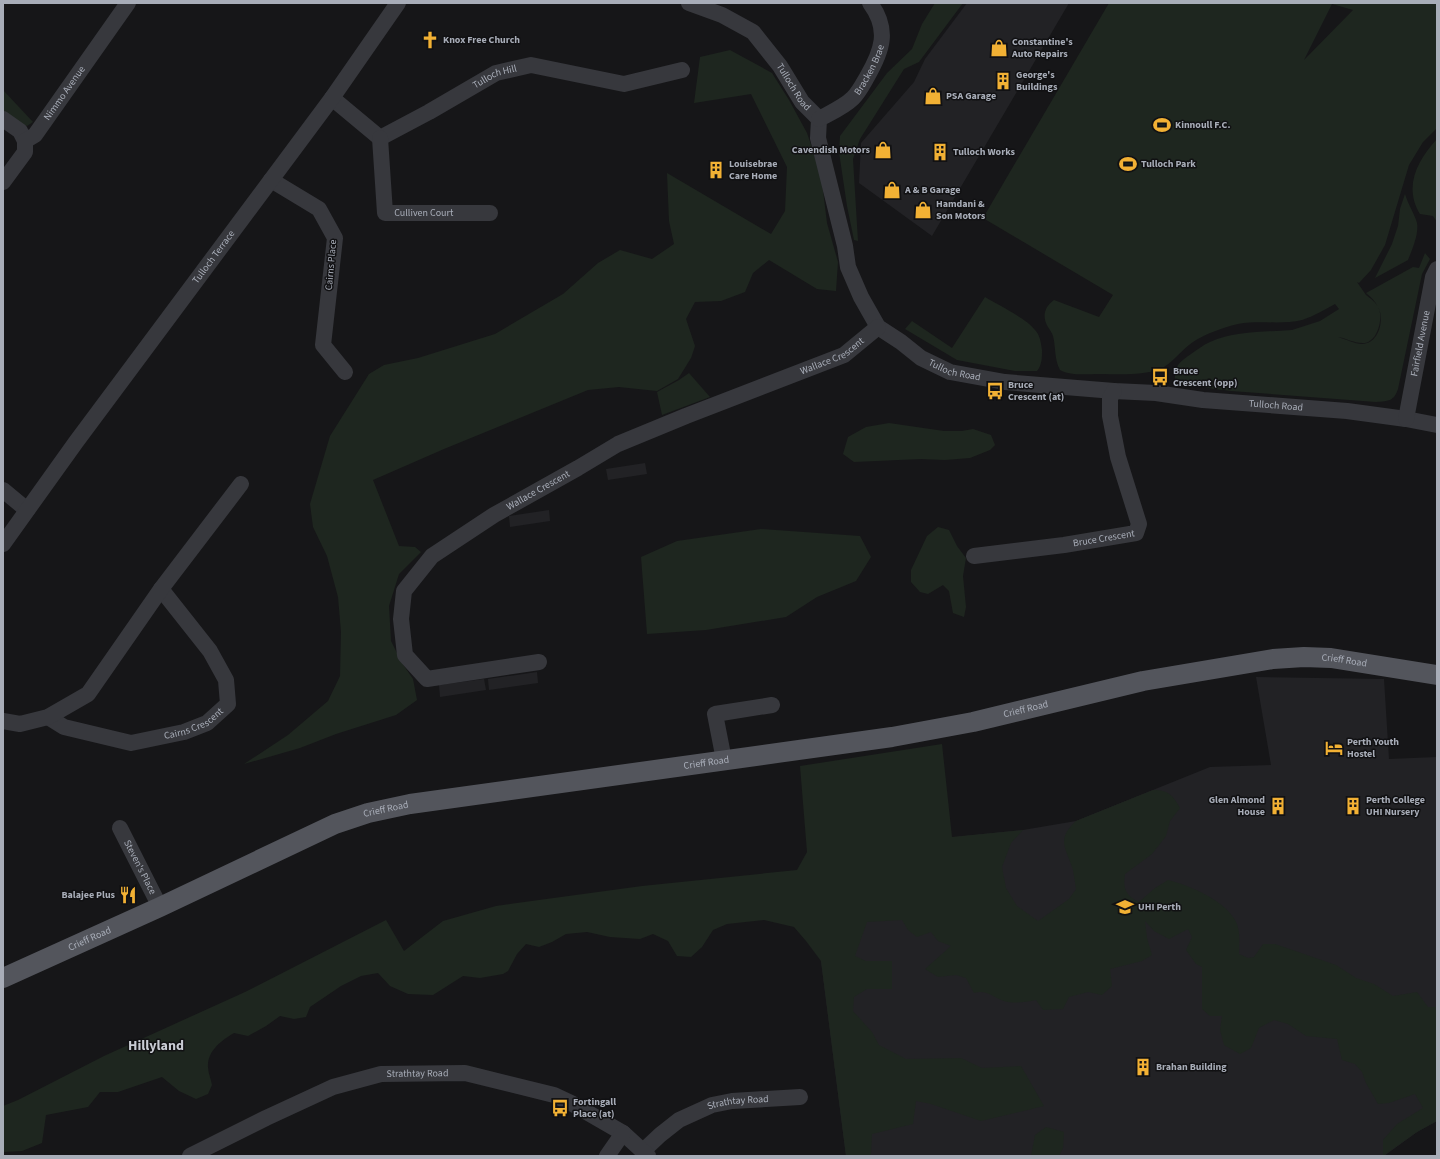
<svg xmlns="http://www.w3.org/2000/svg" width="1440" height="1159" font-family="'Source Sans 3',sans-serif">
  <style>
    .built { fill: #222225 }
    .green { fill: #1e261f; fill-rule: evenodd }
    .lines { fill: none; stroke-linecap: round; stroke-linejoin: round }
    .minor { stroke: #37383d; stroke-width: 16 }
    .major { stroke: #53555c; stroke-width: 20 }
    .labels { text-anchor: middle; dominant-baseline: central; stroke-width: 3; stroke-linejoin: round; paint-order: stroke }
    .poi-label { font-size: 10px; font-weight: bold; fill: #a8adb8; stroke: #111113; text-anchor: start }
    .street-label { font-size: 10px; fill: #a8adb8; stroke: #111113 }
    .district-label { font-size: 14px; font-weight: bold; fill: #c9ccd4; stroke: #111113 }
  </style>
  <rect width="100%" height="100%" fill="#161618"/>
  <path class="built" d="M 967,3 L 1069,3 L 932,236 L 859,183 L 861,143 L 914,82 L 925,59 Z
    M 645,463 L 647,474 L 608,480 L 606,469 Z
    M 549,510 L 550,521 L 510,527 L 509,516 Z
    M 537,672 L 538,683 L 489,690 L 488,679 Z
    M 1256,677 L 1384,679 L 1389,759 L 1437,757 L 1437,1121 L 1417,1132 L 1384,1156 L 846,1156 L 807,852 L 1023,830 L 1076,821 L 1210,767 L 1271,765 Z
    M 484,679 L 486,690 L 440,697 L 439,685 Z"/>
  <path class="green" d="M 935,3 L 963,3 L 919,62 L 904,69 L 860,139 L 853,159 L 858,241 L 854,240 L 847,206 L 839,152 L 840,136 L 887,73 L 912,49 L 922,24 Z
    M 1109,3 L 1437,3 L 1437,128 L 1423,142 L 1409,165 L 1385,245 L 1371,270 L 1359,283 L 1357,282 C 1360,286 1363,291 1366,295 C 1371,299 1376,302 1379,309 C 1383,320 1377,344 1362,343 C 1354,343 1345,338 1338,337 C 1345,339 1355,344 1362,344 C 1379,344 1385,319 1378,307 C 1375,301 1371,297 1366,293 L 1413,267 L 1419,268 L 1425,253 L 1430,259 L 1422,274 L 1398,389 C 1394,401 1389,401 1376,402 L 1231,391 L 1208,388 L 1175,380 C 1174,365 1180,362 1191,354 C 1197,350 1203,345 1210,342 C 1235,331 1264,332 1292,330 L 1293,333 L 1292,330 L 1320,321 L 1339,309 L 1335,304 C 1324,310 1314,316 1302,320 C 1282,325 1259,320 1238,324 C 1224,327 1205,334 1193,342 C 1181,350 1173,363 1160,369 C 1142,376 1118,374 1099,374 C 1087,374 1071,376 1060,370 C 1054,359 1056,347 1053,336 C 1052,333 1050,330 1048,327 C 1042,317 1044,307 1054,300 L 1099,317 L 1113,295 L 983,218 ZM 1332,4 L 1353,10 L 1304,60 Z
    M 730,50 L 772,73 L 789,100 L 807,133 L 821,174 L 827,223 L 838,262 L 836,291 L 817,289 L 769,260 L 753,273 L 745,292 L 721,301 L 695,302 L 686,319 L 695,346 L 691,358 L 678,379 L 657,391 L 619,387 L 588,390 L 444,449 L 373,480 L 399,546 L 415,547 L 421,552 L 399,574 L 389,606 L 391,641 L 402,663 L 413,679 L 417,700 L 396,715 L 336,734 L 300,748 L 244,764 L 288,735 L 328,701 L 340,676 L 341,632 L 338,597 L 327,556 L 313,527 L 310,504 L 330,436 L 369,374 L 384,365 L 418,358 L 495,334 L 563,294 L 598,263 L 620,250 L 652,259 L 674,244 L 669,221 L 667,173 L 771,234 L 785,211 L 787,167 L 751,94 L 694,103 L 700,57 Z
    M 3,90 L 33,122 L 27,126 L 17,122 L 3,111 Z
    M 1437,139 L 1437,222 L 1433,216 L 1420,214 C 1403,186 1418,160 1437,139 Z
    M 1405,194 C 1408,204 1415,215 1417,223 C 1419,234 1412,250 1408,260 L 1375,278 L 1392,244 L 1398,226 L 1400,209 Z
    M 985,297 C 998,305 1026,318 1035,330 C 1040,335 1041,343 1042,350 C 1042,358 1042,365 1037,371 L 1015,371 L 957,360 L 905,329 L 912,321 L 952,348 Z
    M 689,373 L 710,397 L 662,415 L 657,392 L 679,380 Z
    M 889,423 L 944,431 L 962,431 L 973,429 L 991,435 L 995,445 L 990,450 L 970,458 L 945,460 L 921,459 L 854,462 L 843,454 L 848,437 L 866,427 Z
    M 938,527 L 949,530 L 957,546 L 966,558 L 963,576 L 966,607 L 964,617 L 953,613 L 949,591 L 943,585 L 928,594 L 920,592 L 911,582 L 911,570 L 927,536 Z
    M 761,529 L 860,536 L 871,557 L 856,581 L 817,597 L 786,617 L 706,630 L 647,634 L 641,557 L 677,541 Z
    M 942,744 L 952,837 L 1023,830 L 1011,843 L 1002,867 L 1006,888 L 1017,906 L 1038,921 L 1069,899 L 1076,889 C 1075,883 1074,876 1073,870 C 1067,849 1055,840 1076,821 L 1153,790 C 1168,790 1173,795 1180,808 L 1170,821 L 1166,836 L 1152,854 L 1125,874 C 1123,889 1125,895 1139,902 L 1155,888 L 1168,880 C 1190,886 1223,899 1235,920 C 1241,930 1239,943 1239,954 L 1248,958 L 1254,957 L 1263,944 L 1275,944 L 1336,965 L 1356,978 L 1374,984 L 1393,996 L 1417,992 L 1428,1007 L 1437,1007 L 1437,1121 L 1417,1132 L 1383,1156 L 1383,1140 L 1397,1124 L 1423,1108 L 1415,1094 L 1389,1103 L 1378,1104 L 1366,1083 L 1362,1072 L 1355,1064 L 1342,1060 L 1337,1039 L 1306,1036 L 1288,1024 L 1274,1020 L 1259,1028 L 1251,1048 L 1240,1054 L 1224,1045 L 1220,1030 L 1222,1016 L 1210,1016 L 1202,1009 L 1202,967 L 1196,964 L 1186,950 L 1192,937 L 1188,929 L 1169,939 L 1154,931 L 1145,921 L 1147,938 L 1152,955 L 1142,961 L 1110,969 L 1112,986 L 1102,995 L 1088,992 L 1069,997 L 1063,1009 L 1043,1010 L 1036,1000 C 1025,1002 1014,1004 1004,1001 C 992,997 987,989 974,993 L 966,978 L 956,975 L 938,977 L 925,969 L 951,946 L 938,941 L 931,932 L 917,937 L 908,930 L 902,920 L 867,922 L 855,956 L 866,961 L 892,961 L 892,989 L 867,989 L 854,997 L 853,1011 L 872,1032 L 879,1045 L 906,1059 L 961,1058 L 982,1068 L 1021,1066 L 1044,1106 L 981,1121 L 931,1104 L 916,1101 L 913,1124 L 872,1134 L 871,1154 L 869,1156 L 846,1156 L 821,961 L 806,941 L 794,927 L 764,920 L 727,924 L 713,930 L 702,947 L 691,957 L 677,956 L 668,941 L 653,934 L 640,939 L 610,937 L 587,932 L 566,934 L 552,942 L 539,947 L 526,944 L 517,954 L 508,971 L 503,974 L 480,978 L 463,976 L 433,995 L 408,994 L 390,986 L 378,973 L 361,976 L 341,986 L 310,1007 L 306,1017 L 294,1019 L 280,1016 L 266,1026 L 248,1036 L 234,1033 C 222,1040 207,1051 208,1067 C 208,1073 211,1079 212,1085 L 208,1094 L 196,1099 L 179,1091 L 162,1077 L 118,1092 L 100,1092 L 88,1107 L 46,1115 L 42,1143 L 22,1151 L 3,1152 L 3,1106 L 18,1100 L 104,1056 L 245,992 L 386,920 L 404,951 L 443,921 L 496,906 L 642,886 L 797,870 L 807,852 L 800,766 Z
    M 1046,1127 L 1064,1132 L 1063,1148 L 1059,1156 L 1031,1156 L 1035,1135 Z"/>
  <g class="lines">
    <g class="minor">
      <path id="s1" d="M 689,3 L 722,15 L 753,32 L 780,66 L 802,102 L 819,119 L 818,138 L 845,246 L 848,267 L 861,297 L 878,327 L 901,342 L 921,358 L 950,372 L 1005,382 L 1114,391 L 1156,393 L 1203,400 L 1347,411 L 1406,419 L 1437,425"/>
      <path id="s2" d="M 332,98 L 380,138 L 429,112 L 496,73 L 531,65 L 624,84 L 682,70"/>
      <path d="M 3,119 L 20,131 L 25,141"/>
      <path id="s3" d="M 819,119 C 830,113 844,107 853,98 C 859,92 863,84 867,77 C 882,51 890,30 870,3"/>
      <path id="s4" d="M 380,138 L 385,213 L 490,213"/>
      <path d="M 271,180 L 319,209 L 335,238 L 323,345 L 345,372"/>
      <path id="s5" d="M 3,182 L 25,152 L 25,141 L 35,135 L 128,3"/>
      <path id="s6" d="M 1406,419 L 1433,277 L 1437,269"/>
      <path d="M 3,490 L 27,510"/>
      <path id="s7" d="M 3,544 L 76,442 L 332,98 L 398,3"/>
      <path id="s8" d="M 974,556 L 1064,545 L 1136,533 L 1139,524 L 1118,457 L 1110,416 L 1110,398 L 1114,391"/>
      <path id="s9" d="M 539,662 L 427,679 L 405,655 L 401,619 L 404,591 L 432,556 L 494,515 L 578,468 L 618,444 L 686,416 L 844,355 L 878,327"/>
      <path id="s10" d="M 48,717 L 64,727 L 131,743 L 184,732 L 207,723 L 228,704 L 226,680 L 210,651 L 161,589"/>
      <path d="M 3,721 L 20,724 L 48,717 L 88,694 L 161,589 L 241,484"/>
      <path d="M 724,760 L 715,714 L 772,705"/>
      <path id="s11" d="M 120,828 L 160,907"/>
      <path id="s12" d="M 643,1151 L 660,1135 L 679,1120 L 712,1105 L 732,1101 L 800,1097"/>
      <path id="s13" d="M 190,1156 L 266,1118 L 333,1087 L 381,1074 L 465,1073 L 554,1095 L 571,1103 L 623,1133 L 648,1156"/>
      <path d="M 607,1156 L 623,1133"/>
    </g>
    <path class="major" id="s14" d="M 3,978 L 160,907 L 335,824 L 368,813 L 410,804 L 892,737 L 973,722 L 1143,681 L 1273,659 L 1304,657 L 1331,658 L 1437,675"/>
  </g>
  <defs>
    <g id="church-bare" transform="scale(1.38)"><path d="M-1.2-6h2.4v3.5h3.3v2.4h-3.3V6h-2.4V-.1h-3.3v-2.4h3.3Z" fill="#f2b134" stroke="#111113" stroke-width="2.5" paint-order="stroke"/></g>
    <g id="shop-bare" transform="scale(1.38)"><path d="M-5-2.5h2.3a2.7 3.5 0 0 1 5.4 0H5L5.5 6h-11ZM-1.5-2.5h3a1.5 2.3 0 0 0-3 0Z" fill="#f2b134" stroke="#111113" stroke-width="2.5" paint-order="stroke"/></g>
    <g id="building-bare" transform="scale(1.38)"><path d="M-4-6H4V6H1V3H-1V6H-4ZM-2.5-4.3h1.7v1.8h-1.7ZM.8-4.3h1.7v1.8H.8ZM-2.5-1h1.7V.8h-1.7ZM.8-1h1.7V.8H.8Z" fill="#f2b134" stroke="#111113" stroke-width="2.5" paint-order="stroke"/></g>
    <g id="stadium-bare" transform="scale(1.38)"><path d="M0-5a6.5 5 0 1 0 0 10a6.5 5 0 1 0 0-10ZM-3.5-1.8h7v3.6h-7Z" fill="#f2b134" stroke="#111113" stroke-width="2.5" paint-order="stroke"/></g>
    <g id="bus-bare" transform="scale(1.38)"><path d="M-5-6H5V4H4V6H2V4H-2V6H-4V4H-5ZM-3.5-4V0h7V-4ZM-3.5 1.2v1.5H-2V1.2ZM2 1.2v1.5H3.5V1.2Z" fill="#f2b134" stroke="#111113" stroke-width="2.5" paint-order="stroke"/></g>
    <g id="hotel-bare" transform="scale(1.38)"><path d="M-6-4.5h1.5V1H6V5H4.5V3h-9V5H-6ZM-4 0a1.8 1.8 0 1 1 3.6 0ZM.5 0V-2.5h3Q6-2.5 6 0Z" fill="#f2b134" stroke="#111113" stroke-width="2.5" paint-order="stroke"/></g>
    <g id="restaurant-bare" transform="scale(1.38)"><path d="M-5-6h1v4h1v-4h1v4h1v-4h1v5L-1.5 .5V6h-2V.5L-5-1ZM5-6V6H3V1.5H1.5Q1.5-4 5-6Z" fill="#f2b134" stroke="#111113" stroke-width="2.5" paint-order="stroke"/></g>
    <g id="university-bare" transform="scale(1.38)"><path d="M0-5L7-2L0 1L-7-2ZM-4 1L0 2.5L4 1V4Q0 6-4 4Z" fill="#f2b134" stroke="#111113" stroke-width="2.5" paint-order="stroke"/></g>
  </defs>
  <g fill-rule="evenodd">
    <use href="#church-bare" x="430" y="40"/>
    <use href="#shop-bare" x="999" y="48"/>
    <use href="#building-bare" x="1003" y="81"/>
    <use href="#shop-bare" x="933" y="96"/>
    <use href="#stadium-bare" x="1162" y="125"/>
    <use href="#shop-bare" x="883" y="150"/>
    <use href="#building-bare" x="940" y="152"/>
    <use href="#stadium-bare" x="1128" y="164"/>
    <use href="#building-bare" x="716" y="170"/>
    <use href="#shop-bare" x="892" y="190"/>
    <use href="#shop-bare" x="923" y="210"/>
    <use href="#bus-bare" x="1160" y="377"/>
    <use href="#bus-bare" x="995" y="391"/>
    <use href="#hotel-bare" x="1334" y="748"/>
    <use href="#building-bare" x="1278" y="806"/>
    <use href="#building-bare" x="1353" y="806"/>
    <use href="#restaurant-bare" x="128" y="895"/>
    <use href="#university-bare" x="1125" y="907"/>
    <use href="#building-bare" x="1143" y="1067"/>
    <use href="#bus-bare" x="560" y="1108"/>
  </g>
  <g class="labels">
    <g class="poi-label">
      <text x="443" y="40">Knox Free Church</text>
      <text x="1012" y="42">Constantine's<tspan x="1012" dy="12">Auto Repairs</tspan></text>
      <text x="1016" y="75">George's<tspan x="1016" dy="12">Buildings</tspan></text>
      <text x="946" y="96">PSA Garage</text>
      <text x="1175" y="125">Kinnoull F.C.</text>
      <text x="870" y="150" text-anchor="end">Cavendish Motors</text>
      <text x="953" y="152">Tulloch Works</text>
      <text x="729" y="164">Louisebrae<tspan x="729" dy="12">Care Home</tspan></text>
      <text x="1141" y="164">Tulloch Park</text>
      <text x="905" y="190">A &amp; B Garage</text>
      <text x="936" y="204">Hamdani &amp;<tspan x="936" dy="12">Son Motors</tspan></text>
      <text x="1173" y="371">Bruce<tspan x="1173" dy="12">Crescent (opp)</tspan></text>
      <text x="1008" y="385">Bruce<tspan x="1008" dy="12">Crescent (at)</tspan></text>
      <text x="1347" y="742">Perth Youth<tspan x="1347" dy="12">Hostel</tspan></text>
      <text x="1265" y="800" text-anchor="end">Glen Almond<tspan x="1265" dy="12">House</tspan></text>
      <text x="1366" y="800">Perth College<tspan x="1366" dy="12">UHI Nursery</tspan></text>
      <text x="115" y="895" text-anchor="end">Balajee Plus</text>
      <text x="1138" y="907">UHI Perth</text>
      <text x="1156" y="1067">Brahan Building</text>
      <text x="573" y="1102">Fortingall<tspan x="573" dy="12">Place (at)</tspan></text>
    </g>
    <g class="street-label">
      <text stroke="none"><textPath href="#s3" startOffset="73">Bracken Brae</textPath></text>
      <text stroke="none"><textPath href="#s2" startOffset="193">Tulloch Hill</textPath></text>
      <text stroke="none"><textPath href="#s1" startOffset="139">Tulloch Road</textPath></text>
      <text stroke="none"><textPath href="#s5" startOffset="111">Nimmo Avenue</textPath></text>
      <text stroke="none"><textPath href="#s4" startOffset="114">Culliven Court</textPath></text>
      <text stroke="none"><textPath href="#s7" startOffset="356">Tulloch Terrace</textPath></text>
      <text transform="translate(331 265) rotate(-85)">Cairns Place</text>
      <text stroke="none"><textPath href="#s6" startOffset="77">Fairfield Avenue</textPath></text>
      <text stroke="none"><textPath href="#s9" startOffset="704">Wallace Crescent</textPath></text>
      <text stroke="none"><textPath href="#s1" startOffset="488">Tulloch Road</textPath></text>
      <text stroke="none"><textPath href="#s1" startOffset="812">Tulloch Road</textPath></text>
      <text stroke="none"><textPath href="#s9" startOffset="380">Wallace Crescent</textPath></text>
      <text stroke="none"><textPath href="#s8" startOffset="131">Bruce Crescent</textPath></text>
      <text stroke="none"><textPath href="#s14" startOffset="1391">Crieff Road</textPath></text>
      <text stroke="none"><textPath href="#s14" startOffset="1067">Crieff Road</textPath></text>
      <text stroke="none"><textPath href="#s10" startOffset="154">Cairns Crescent</textPath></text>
      <text stroke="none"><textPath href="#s14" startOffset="743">Crieff Road</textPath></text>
      <text stroke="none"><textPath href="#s14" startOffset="419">Crieff Road</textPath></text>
      <text stroke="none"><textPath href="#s11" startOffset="44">Steven's Place</textPath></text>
      <text stroke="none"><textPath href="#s14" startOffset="95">Crieff Road</textPath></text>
      <text stroke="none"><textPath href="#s13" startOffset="245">Strathtay Road</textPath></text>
      <text stroke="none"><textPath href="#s12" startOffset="110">Strathtay Road</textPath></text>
    </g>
    <g class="district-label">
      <text x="156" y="1046">Hillyland</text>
    </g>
  </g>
  <rect width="1440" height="1159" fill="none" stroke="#a8adb8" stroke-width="8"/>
</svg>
